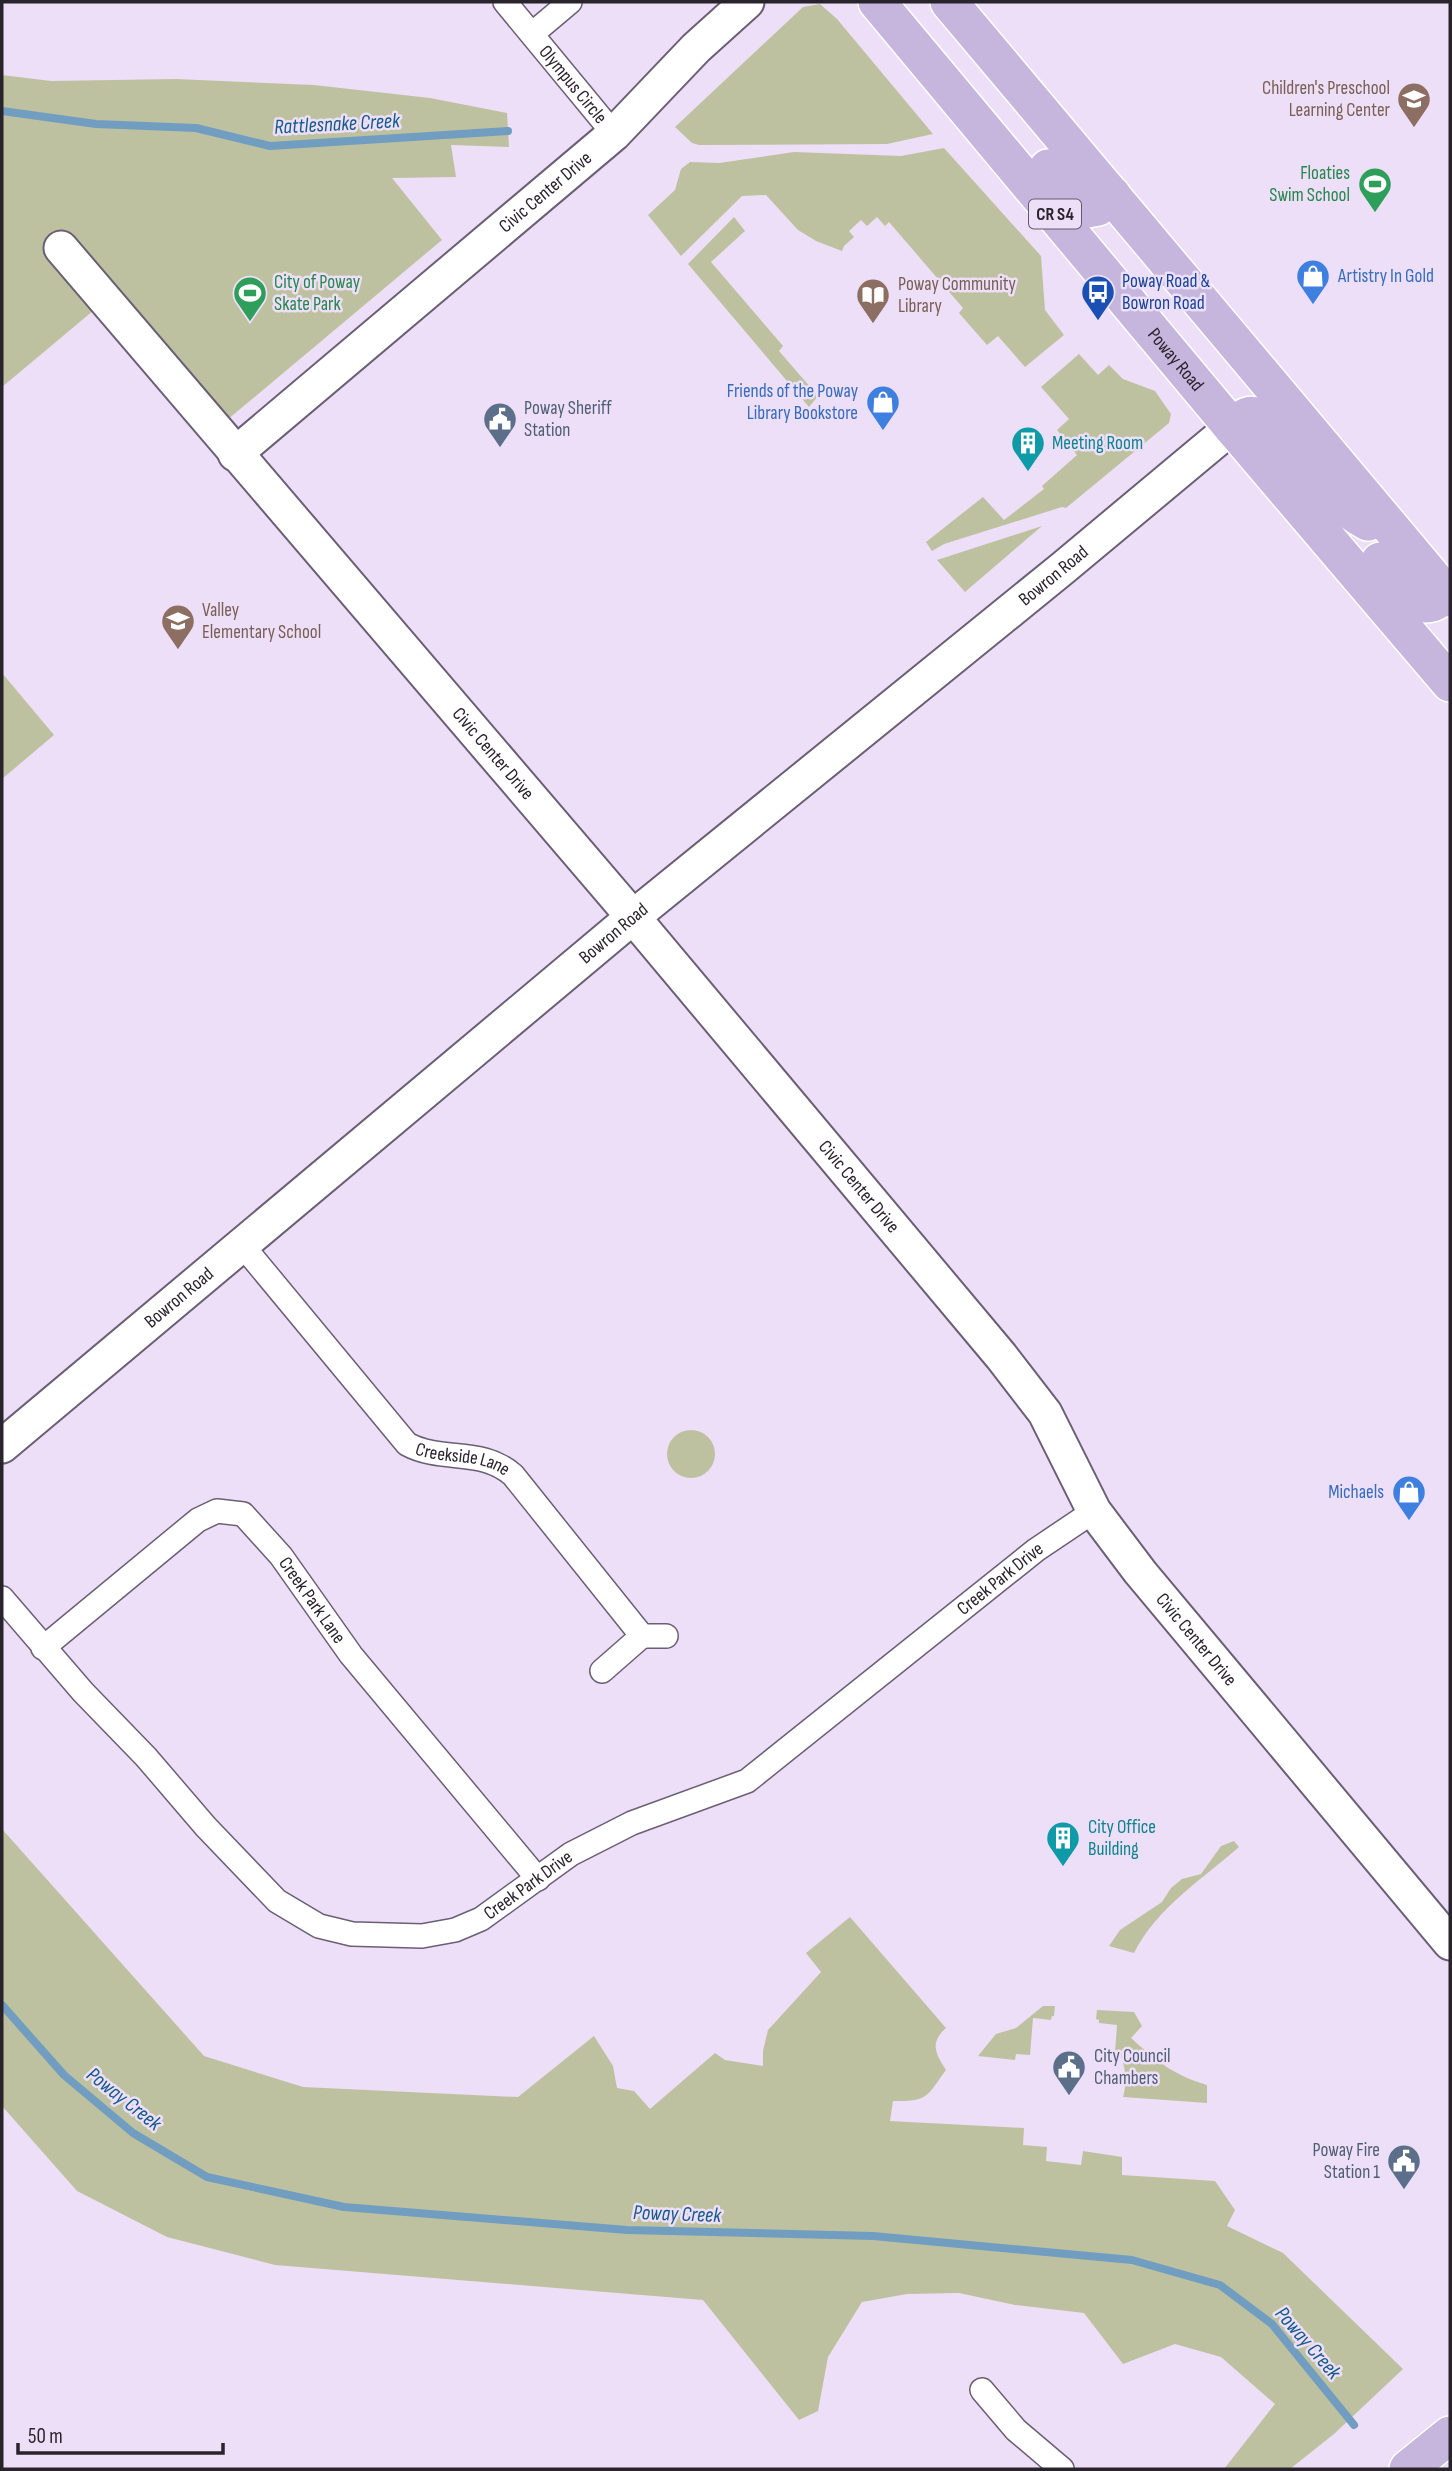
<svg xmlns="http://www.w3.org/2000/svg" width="1452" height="2471" font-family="'Sofia Sans Condensed',sans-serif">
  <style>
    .green { fill: #bec1a0 }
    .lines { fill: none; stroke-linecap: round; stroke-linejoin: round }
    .stream { stroke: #719dc1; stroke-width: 8 }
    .street-casing { stroke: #6b5f74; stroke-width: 26 }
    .secondary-casing { stroke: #6b5f74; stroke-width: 37 }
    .primary-casing { stroke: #fff; stroke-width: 40 }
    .street { stroke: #fff; stroke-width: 23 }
    .secondary { stroke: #fff; stroke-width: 33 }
    .primary { stroke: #c6b5dc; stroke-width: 37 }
    .labels { text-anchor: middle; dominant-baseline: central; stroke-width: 5; stroke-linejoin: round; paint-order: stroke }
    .shield { fill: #eddff7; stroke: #645b69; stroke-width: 2 }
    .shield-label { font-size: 18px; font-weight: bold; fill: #29232c }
    .street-label { font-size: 19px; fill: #29232c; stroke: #eddff7 }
    .education-label { font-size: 19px; fill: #785e54; stroke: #eddff7; text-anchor: start }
    .leisure-label { font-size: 19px; fill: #27864d; stroke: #eddff7; text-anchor: end }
    .shop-label { font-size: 19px; fill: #366cbe; stroke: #eddff7; text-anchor: end }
    .transit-label { font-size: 19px; fill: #164399; stroke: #eddff7; text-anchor: start }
    .service-label { font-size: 19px; fill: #4e5e75; stroke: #eddff7; text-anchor: start }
    .culture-label { font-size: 19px; fill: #0d838f; stroke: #eddff7; text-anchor: start }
    .water-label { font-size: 21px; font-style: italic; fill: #145a8a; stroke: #eddff7 }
  </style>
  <rect width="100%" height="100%" fill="#eddff7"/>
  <path class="green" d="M 820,4 L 837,19 L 933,134 L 887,144 L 699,145 L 692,143 L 675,127 L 803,7 Z
    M 2,75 L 51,81 L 176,79 L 314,85 L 430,98 L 507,113 L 509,147 L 451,145 L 456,177 L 392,178 L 442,240 L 227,420 L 118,290 L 2,387 Z
    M 944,148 L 1041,256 L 1045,310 L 1064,335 L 1025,367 L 998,336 L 987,345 L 959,313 L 963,308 L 889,222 L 885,226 L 877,217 L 867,226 L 861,220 L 849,231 L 854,237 L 844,246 L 842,251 L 816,241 L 798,230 L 766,195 L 742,196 L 681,256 L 648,215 L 675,190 L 681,169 L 690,162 L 719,163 L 794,152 L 901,156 Z
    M 734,217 L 745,231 L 711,262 L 783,346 L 779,351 L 818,396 L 809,407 L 688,264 Z
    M 1079,354 L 1098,375 L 1109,365 L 1123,379 L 1155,391 L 1171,414 L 1169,423 L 1066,508 L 1062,507 L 944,544 L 932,551 L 926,542 L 983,497 L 1004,520 L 1044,489 L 1042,486 L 1077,455 L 1057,430 L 1069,419 L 1041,387 Z
    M 1042,526 L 965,592 L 937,560 Z
    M 2,673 L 54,735 L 2,779 Z
    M667 1454a24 24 0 1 1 48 0a24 24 0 1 1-48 0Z
    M 2,1829 L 204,2056 L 303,2087 L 518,2097 L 594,2036 L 613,2066 L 617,2088 L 634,2091 L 650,2109 L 715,2053 L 725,2060 L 763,2066 L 763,2051 L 768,2030 L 821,1972 L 806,1953 L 850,1917 L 946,2028 C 929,2043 936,2054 946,2070 C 927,2096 928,2102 893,2101 L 890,2121 L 1024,2128 L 1023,2145 L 1047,2147 L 1046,2161 L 1081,2165 L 1083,2151 L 1122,2157 L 1122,2175 L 1215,2181 L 1235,2210 L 1227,2226 L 1283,2253 L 1403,2369 L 1334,2434 L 1290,2469 L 1224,2469 L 1275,2404 L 1221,2357 L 1175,2344 L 1123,2364 L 1084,2313 L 1015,2305 L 959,2293 L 907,2294 L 862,2302 L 828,2357 L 818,2411 L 799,2420 L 703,2300 L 275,2265 L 167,2237 L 77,2191 L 2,2106 Z
    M 1234,1841 L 1239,1847 C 1202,1879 1156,1909 1134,1953 L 1109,1946 L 1120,1930 L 1162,1902 L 1171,1888 L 1182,1879 L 1201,1874 L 1221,1846 Z
    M 1043,2006 L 1055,2006 L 1054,2016 L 1052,2016 L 1051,2020 L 1033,2018 L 1030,2055 L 1016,2054 L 1015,2060 L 978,2056 L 996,2034 L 1016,2028 Z
    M 1097,2010 L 1134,2012 L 1142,2026 L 1131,2038 C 1157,2061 1173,2075 1207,2085 L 1207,2103 L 1123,2097 C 1127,2083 1126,2068 1120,2054 L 1115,2053 L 1117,2025 L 1099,2023 L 1099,2020 L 1096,2019 Z"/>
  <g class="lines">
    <path class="stream" d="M 2,111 L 96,124 L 196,128 L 270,146 L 508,131
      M 2,2005 L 64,2075 L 133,2133 L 207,2177 L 344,2207 L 627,2230 L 873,2236 L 1132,2260 L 1220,2285 L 1272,2324 L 1354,2425"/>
    <g class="street-casing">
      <g id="street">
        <path id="s1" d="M 505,2 L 614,134"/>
        <path d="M 532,34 L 570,2"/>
        <path id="s2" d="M 243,1246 L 407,1444 C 442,1463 481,1447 513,1475 L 642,1636 L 602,1671"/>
        <path id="s3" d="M 2,1598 L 83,1692 L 146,1757 L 206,1827 L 277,1901 L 319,1926 L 352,1934 L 422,1936 L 455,1930 L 481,1919 L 571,1854 L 632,1823 L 747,1781 L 1036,1550 L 1094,1511"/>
        <path d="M 642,1636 L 666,1636"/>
        <path id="s4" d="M 43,1648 L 198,1520 L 217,1511 L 243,1514 L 281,1556 L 351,1655 L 538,1879"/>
        <path d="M 982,2390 L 1016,2430 L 1062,2469"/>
      </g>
    </g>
    <g class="secondary-casing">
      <g id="secondary">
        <path id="s5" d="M 61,248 L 633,917 L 1001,1356 L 1045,1413 L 1094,1511 L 1140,1572 L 1450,1943"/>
        <path id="s6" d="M 235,454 L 614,134 L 696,48 L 747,2"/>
        <path id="s7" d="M 2,1446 L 633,917 L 1063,568 L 1232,427"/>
      </g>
    </g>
    <g class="primary-casing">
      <g id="primary">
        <path id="s8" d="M 877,2 L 1232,427 L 1450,683"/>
        <path d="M 949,2 L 1450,598"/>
        <path d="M 1048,168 L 1071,194 L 1087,209 L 1098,207 L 1112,195"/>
        <path d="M 1232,427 C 1246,415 1250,410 1268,422 C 1298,457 1326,500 1368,522"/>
        <path d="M 1380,561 C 1390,574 1413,610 1432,603 C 1437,602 1442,596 1446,593"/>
        <path d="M 1408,2469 L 1450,2435"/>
      </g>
    </g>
    <use href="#street" class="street"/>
    <use href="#secondary" class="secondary"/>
    <use href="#primary" class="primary"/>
  </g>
  <defs>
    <g id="school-pin" transform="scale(1.75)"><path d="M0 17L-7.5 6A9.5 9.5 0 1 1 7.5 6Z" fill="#8d6e63" stroke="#eddff7"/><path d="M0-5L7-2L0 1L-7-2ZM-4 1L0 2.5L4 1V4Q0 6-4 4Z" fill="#fff"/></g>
    <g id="stadium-pin" transform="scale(1.75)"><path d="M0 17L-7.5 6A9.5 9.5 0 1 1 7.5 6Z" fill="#2e9e5b" stroke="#eddff7"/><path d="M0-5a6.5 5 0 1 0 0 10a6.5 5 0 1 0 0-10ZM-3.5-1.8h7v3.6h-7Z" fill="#fff"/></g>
    <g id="shop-pin" transform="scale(1.75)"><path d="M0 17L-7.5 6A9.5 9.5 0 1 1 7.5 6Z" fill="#3f7fe0" stroke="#eddff7"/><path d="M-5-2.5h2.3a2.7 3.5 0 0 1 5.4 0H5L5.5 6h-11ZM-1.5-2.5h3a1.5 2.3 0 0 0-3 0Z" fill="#fff"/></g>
    <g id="bus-pin" transform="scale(1.75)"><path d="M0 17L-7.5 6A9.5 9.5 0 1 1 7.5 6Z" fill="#1a4fb4" stroke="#eddff7"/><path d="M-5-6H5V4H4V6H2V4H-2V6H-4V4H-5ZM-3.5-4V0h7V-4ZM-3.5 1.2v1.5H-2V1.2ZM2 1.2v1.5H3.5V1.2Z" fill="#fff"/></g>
    <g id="library-pin" transform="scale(1.75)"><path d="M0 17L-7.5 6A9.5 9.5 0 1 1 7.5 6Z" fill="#8d6e63" stroke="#eddff7"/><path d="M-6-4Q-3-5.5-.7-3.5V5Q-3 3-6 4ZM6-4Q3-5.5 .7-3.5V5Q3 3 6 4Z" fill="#fff"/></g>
    <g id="civic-pin" transform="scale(1.75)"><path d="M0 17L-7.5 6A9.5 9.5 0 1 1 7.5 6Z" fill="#5c6f8a" stroke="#eddff7"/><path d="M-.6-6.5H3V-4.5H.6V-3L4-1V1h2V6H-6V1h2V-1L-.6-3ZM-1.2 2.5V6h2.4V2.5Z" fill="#fff"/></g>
    <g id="building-pin" transform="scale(1.75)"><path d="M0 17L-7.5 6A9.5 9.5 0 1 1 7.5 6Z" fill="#0f9aa8" stroke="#eddff7"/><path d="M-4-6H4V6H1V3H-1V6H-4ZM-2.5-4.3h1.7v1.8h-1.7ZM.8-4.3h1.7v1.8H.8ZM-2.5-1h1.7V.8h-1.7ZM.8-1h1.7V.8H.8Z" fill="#fff"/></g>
  </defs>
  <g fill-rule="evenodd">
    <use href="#school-pin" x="1414" y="99"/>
    <use href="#stadium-pin" x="1375" y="184"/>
    <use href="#shop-pin" x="1313" y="276"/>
    <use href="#bus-pin" x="1098" y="292"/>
    <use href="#stadium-pin" x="250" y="293"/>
    <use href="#library-pin" x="873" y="295"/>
    <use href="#shop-pin" x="883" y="402"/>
    <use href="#civic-pin" x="500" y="419"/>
    <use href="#building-pin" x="1028" y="443"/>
    <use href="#school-pin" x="178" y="621"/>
    <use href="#shop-pin" x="1409" y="1492"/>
    <use href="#building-pin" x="1063" y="1838"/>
    <use href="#civic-pin" x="1069" y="2067"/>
    <use href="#civic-pin" x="1404" y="2161"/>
  </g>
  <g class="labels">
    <rect class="shield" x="1029" y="199.5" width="52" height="29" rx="5"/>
    <g class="shield-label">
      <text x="1055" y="214">CR S4</text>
    </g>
    <g class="street-label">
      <text stroke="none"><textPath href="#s1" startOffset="107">Olympus Circle</textPath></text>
      <text stroke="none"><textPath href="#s6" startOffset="406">Civic Center Drive</textPath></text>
      <text stroke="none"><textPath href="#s8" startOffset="466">Poway Road</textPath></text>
      <text stroke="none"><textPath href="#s7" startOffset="1365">Bowron Road</textPath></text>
      <text stroke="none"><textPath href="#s5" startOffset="665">Civic Center Drive</textPath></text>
      <text stroke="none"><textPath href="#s7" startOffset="798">Bowron Road</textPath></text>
      <text stroke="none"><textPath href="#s5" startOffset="1232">Civic Center Drive</textPath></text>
      <text stroke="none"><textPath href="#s7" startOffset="231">Bowron Road</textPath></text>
      <text stroke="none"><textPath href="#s2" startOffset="315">Creekside Lane</textPath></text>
      <text stroke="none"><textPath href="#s3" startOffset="1250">Creek Park Drive</textPath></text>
      <text stroke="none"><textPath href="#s4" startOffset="359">Creek Park Lane</textPath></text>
      <text stroke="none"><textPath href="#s5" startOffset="1799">Civic Center Drive</textPath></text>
      <text stroke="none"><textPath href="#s3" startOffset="682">Creek Park Drive</textPath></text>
    </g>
    <g class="education-label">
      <text x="1390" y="88" text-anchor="end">Children's Preschool<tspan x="1390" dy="22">Learning Center</tspan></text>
      <text x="898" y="284">Poway Community<tspan x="898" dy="22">Library</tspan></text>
      <text x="202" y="610">Valley<tspan x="202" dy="22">Elementary School</tspan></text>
    </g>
    <g class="leisure-label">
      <text x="1350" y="173">Floaties<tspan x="1350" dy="22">Swim School</tspan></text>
      <text x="274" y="282" text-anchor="start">City of Poway<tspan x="274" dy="22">Skate Park</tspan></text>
    </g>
    <g class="shop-label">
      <text x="1338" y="276" text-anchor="start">Artistry In Gold</text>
      <text x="858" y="391">Friends of the Poway<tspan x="858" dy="22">Library Bookstore</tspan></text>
      <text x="1384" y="1492">Michaels</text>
    </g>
    <g class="transit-label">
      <text x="1122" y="281">Poway Road &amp;<tspan x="1122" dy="22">Bowron Road</tspan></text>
    </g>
    <g class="service-label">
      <text x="524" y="408">Poway Sheriff<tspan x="524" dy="22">Station</tspan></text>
      <text x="1094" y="2056">City Council<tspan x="1094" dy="22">Chambers</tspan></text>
      <text x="1380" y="2150" text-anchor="end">Poway Fire<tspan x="1380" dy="22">Station 1</tspan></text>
    </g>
    <g class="culture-label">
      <text x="1052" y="443">Meeting Room</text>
      <text x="1088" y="1827">City Office<tspan x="1088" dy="22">Building</tspan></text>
    </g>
    <g class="water-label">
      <text transform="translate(337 124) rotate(-3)">Rattlesnake Creek</text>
      <text transform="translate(124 2099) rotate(38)">Poway Creek</text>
      <text transform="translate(677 2214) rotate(2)">Poway Creek</text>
      <text transform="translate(1308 2343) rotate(49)">Poway Creek</text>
    </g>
  </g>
  <rect width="1452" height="2471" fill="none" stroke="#29232c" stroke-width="7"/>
  <path d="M18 2443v10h205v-10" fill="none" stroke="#29232c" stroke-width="3.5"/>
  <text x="28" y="2443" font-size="21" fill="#29232c" stroke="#eddff7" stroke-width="5" paint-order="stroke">50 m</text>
</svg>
